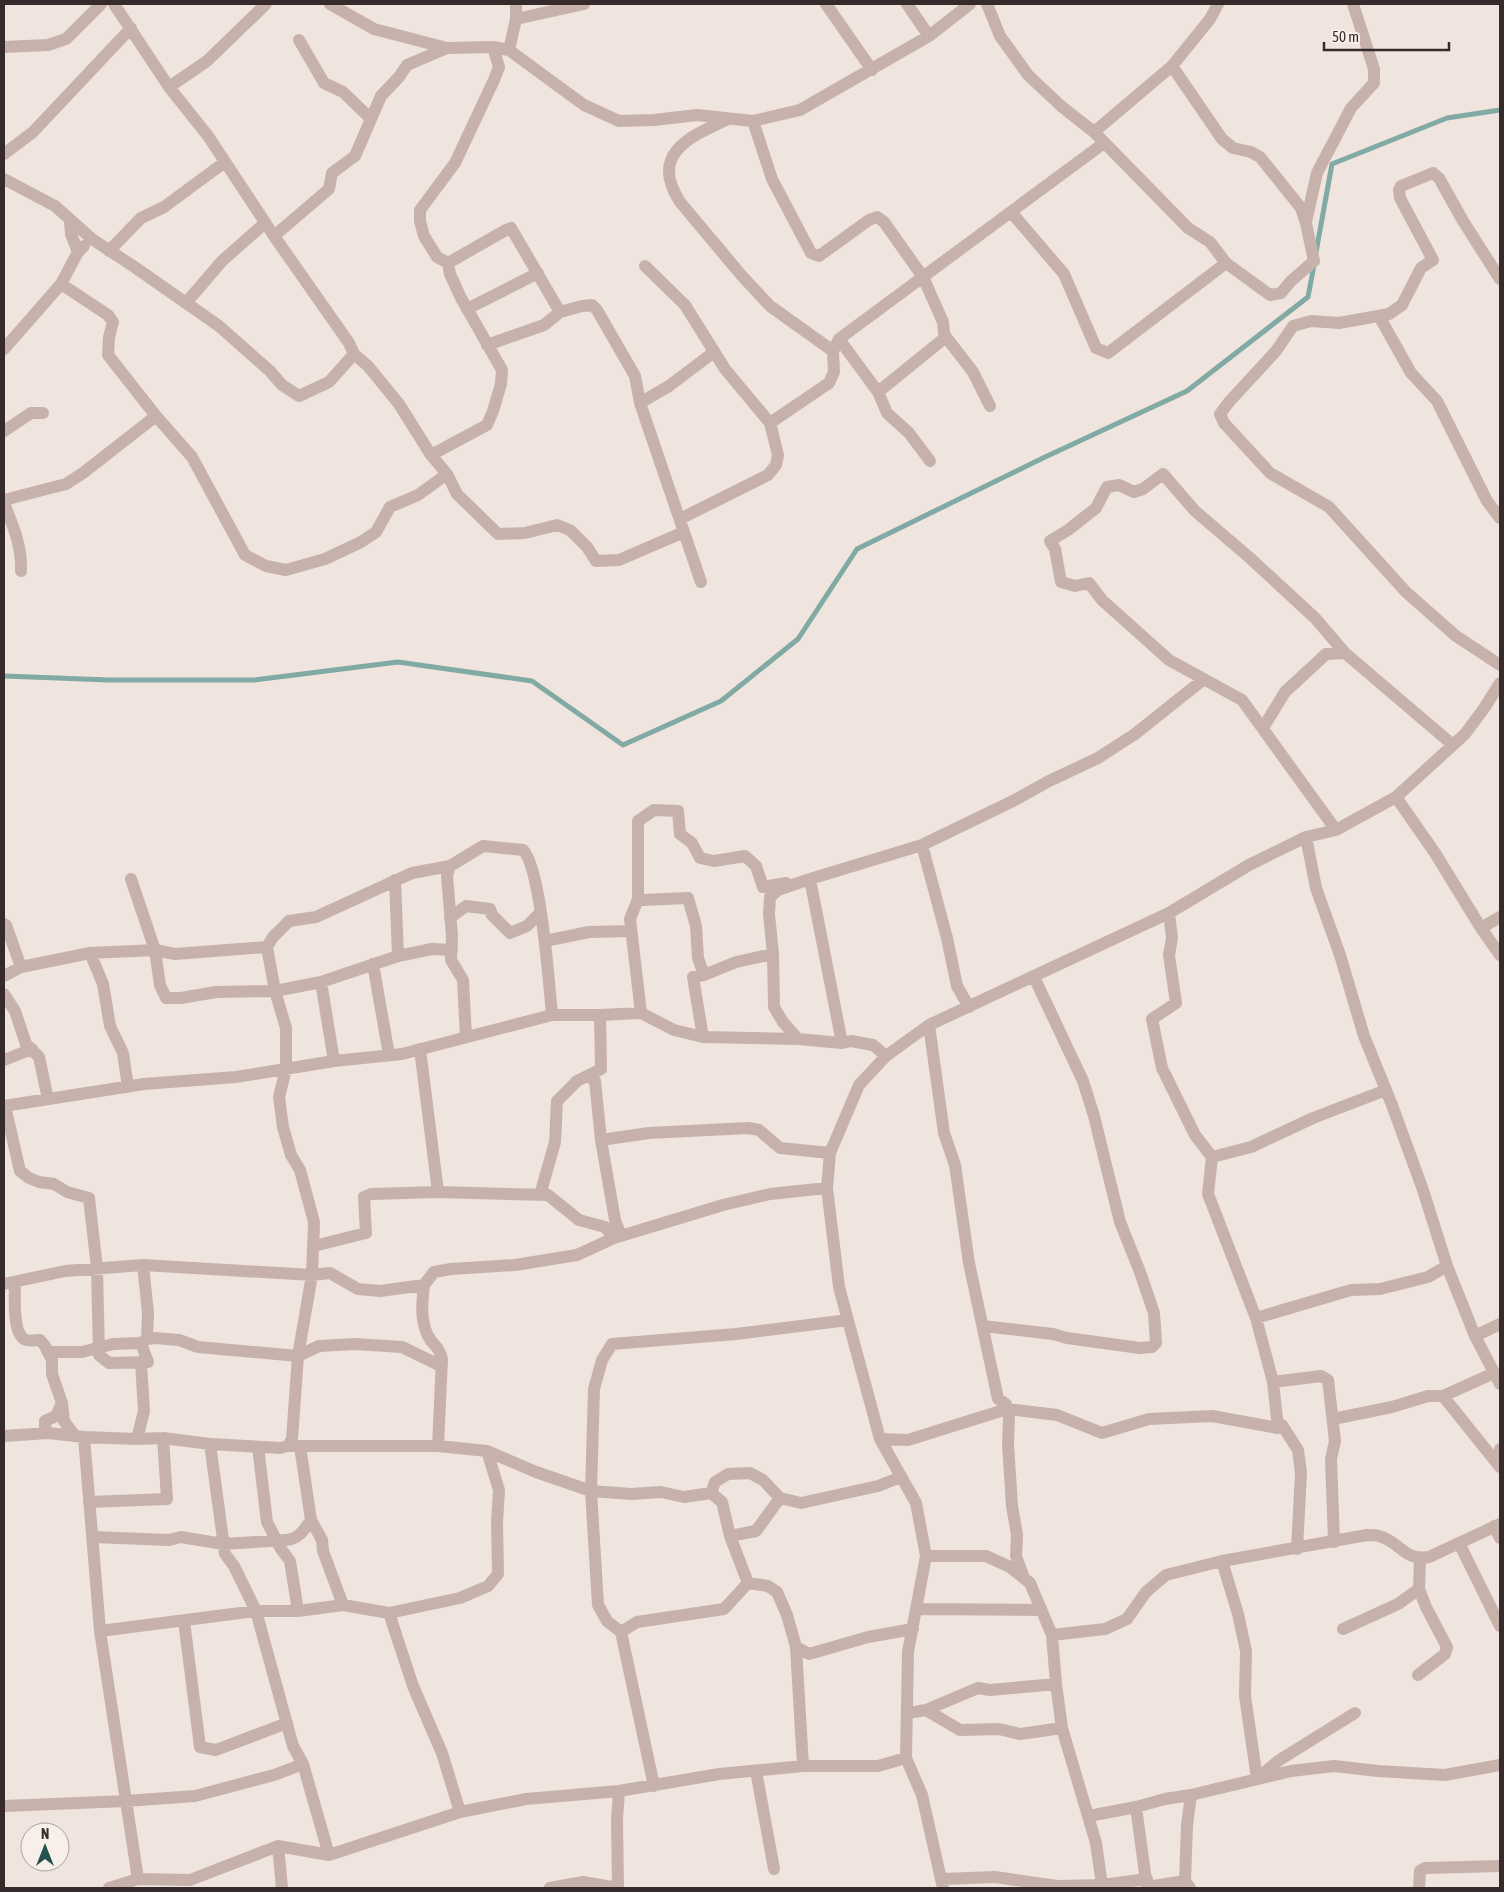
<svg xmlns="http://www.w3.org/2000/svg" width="1504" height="1892" font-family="'Asap Condensed',sans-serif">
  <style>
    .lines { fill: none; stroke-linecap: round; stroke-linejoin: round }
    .stream { stroke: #80aaa3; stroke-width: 5 }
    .minor { stroke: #c7b2ab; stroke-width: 12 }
  </style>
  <rect width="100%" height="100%" fill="#f0e4de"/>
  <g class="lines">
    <path class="stream" d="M 1316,252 L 1332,164 L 1447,118 L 1500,110
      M 4,676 L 109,680 L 254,680 L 398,662 L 532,681 L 623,745 L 721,701 L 798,639 L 857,549 L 1043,458 L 1187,391 L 1308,297 L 1314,265"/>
    <path class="minor" d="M 114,4 L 169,87 L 208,136 L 274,236 L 349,343 L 354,354 L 368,366 L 399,404 L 431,455 L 447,474 L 457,494 L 498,534 L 525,533 L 557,525 L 570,530 L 587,547 L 596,561 L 619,560 L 684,532
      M 330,4 L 374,29 L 447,48 L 493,47 L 509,50 L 584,105 L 619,121 L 654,120 L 697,115 L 753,121 L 800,110 L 929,36 L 970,4
      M 826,4 L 872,70
      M 907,4 L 929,36
      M 987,4 L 1000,36 L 1028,75 L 1061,106 L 1094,132 L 1188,228 L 1210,242 L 1226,263 L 1270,295 L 1281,293 L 1291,281 L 1314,261 L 1306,223 L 1301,208 L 1260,157 L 1251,152 L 1233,148 L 1222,139 L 1172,66
      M 516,19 L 584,4
      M 299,40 L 324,83 L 343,92 L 371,119
      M 4,47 L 48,45 L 66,39 L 101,4
      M 509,50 L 516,19 L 516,4
      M 169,87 L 207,61 L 266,4
      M 728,119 C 689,137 649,154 680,202 L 742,276 L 770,306 L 833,351
      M 753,121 L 772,179 L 811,253 L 819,256 L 869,220 L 877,217 L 884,222 L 923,277 L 943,322 L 944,333 L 946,337 L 878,392
      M 1094,132 L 1172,66 L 1210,19 L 1218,4
      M 4,154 L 33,132 L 131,28
      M 4,179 L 55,206 L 92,239 L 136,268 L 219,326 L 270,371 L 282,385 L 299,396 L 329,382 L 354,354
      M 1011,212 L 1064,274 L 1096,348 L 1108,353 L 1226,263
      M 70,221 L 71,234 L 78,252 L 84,246
      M 1306,222 L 1317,173 L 1351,108 L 1374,83 L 1374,69 L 1353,4
      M 274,236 L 329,189 L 332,173 L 355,156 L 381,96 L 399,77 L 407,65 L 447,48
      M 109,251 L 141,218 L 164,207 L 225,162
      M 448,263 L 506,230 L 511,228 L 560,312
      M 645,266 L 685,305 L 725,369 L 770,423 L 778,455 L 776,465 L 768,475 L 680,519
      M 1500,279 L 1463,221 L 1439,178 L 1433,173 L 1401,186 L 1399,190 L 1400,198 L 1433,260 L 1421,268 L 1402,305 L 1389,314 L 1339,323 L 1311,321 L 1293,326 L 1276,351 L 1229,402 L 1220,414 L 1224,423 L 1270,473 L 1329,507 L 1406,592 L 1456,636 L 1500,665
      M 61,284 L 108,315 L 113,322 L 109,337 L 108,355 L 156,416 L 192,457 L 245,555 L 266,566 L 286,570 L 325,559 L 361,542 L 376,532 L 390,507 L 418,495 L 447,474
      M 186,303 L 222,261 L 265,223
      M 467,309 L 538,273
      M 1379,316 L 1411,373 L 1437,401 L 1487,501 L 1500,518
      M 946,337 L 973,372 L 990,406
      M 839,339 L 878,392 L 887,413 L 909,433 L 930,461
      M 487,345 L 544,325 L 560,312 L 582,306 L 592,305 L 597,310 L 635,376 L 640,403 L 701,582
      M 4,349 L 61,284 L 78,252
      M 640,403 L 669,386 L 714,352
      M 770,423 L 829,383 L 834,372 L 833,351 L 839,339 L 1104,143
      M 4,431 L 31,413 L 43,413
      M 431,455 L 487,425 L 493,411 L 501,384 L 502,370 L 461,298 L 450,274 L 448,263 L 437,257 L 424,236 L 420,221 L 420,210 L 455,163 L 494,80 L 499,67 L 493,47
      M 4,500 L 66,484 L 83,473 L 156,416
      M 4,503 C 13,526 22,546 21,571
      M 1263,728 L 1285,692 L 1326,654 L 1345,653
      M 1396,797 L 1435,853 L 1481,928 L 1500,955
      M 1336,830 L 1242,700 L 1169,660 L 1102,600 L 1089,583 L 1075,586 L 1061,582 L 1055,549 L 1050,541 L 1068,530 L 1096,508 L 1107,487 L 1119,485 L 1134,492 L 1143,489 L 1163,474 L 1195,511 L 1250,558 L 1315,618 L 1345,653 L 1453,745
      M 1306,837 L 1316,888 L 1340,955 L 1364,1036 L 1392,1105 L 1423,1190 L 1447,1266 L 1475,1336 L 1500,1384
      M 922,845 L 947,938 L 957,986 L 969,1007
      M 450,866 L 447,876 L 452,936 L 451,960 L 463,980 L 466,1037
      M 131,879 L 155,950 L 160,985 L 166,998 L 181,998 L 216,992 L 275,991 L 321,982 L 398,956 L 432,949 L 452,950
      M 810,879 L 842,1043
      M 395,880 L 398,956
      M 638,899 L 643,900 L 688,898 L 696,926 L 698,958 L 704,975
      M 1169,913 L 1172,938 L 1169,955 L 1176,1003 L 1152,1019 L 1162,1068 L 1195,1135 L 1212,1157 L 1208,1194 L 1256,1318 L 1273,1382 L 1278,1428 L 1282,1425 L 1298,1450 L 1301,1473 L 1297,1549
      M 450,918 L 466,906 L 490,909 L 492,915 L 510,933 L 527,926 L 540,913
      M 4,924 L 6,925 L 21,967
      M 1481,928 L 1500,917
      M 545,941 L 589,932 L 631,931
      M 90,953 L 103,984 L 110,1026 L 123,1053 L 128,1087
      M 373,964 L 389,1055
      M 4,976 L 21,967 L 90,953 L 155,950 L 175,954 L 267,947
      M 321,982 L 334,1061
      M 4,994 L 15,1011 L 26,1044 L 39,1057 L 48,1099
      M 641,1013 L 630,919 L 638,899 L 638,821 L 654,810 L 678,811 L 680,834 L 692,843 L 700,858 L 714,861 L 745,856 L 756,866 L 763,887 L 786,883
      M 929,1025 L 944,1133 L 955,1165 L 969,1263 L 998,1399 L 1006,1404 L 1009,1418 L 1008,1444 L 1012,1506 L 1017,1535 L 1016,1556 L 1024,1578
      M 703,1037 L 693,977 L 704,975 L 736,962 L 773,954
      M 798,1039 L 783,1022 L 774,1007 L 773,954 L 769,914 L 770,897 L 778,890 L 810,879 L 922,845 L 1013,801 L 1049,781 L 1098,758 L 1135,734 L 1204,679
      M 420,1049 L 438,1192
      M 4,1060 L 32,1049
      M 588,1076 L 595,1081 L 601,1140 L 615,1220 L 621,1236
      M 4,1106 L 144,1084 L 236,1077 L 334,1061 L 402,1054 L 552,1015 L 600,1015 L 641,1013 L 674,1030 L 703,1037 L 798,1039 L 842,1043 L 851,1041 L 873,1045 L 886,1056
      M 5,1106 L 20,1171 L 29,1178 L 39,1182 L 54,1184 L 67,1192 L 89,1198 L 97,1268 L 99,1355 L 109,1363 L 148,1362 L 141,1343
      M 601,1140 L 649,1133 L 748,1128 L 759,1130 L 780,1148 L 830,1153
      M 1212,1157 L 1251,1147 L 1313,1118 L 1386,1090
      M 540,1195 L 555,1142 L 557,1101 L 577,1081 L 601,1069 L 600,1015
      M 314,1246 L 366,1233 L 364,1197 L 371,1194 L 438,1192 L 548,1195 L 579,1220 L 605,1227 L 614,1238
      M 143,1265 L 148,1313 L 147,1339
      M 15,1282 C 15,1295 12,1331 24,1339 C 28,1342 35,1340 40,1340 L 45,1346 L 52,1360 L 52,1374 L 62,1403 L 64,1421 L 75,1436
      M 4,1284 L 65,1271 L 143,1265 L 312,1275 L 330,1273 L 358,1289 L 380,1291 L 424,1285 L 434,1272 L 451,1269 L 515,1265 L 577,1255 L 614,1238 L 723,1205 L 770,1194 L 827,1188
      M 424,1285 C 422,1303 420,1319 428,1336 C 433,1346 439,1345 442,1359 L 438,1446
      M 1256,1318 L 1351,1290 L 1380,1289 L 1428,1277 L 1447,1266
      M 983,1326 L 1053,1334 L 1067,1338 L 1140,1348 L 1152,1347 L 1156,1343 L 1154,1313 L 1140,1272 L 1120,1222 L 1094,1116 L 1083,1081 L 1034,977
      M 1475,1336 L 1500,1324
      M 48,1352 L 82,1352 L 113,1344 L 141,1343 L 147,1339 L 155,1338 L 179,1340 L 198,1347 L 298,1356 L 319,1346 L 355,1344 L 402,1347 L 441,1366
      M 1273,1382 L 1321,1376 L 1328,1380 L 1335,1441 L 1331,1459 L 1334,1542
      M 1443,1396 L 1500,1467
      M 1333,1419 L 1392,1407 L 1428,1396 L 1443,1396 L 1494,1373
      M 48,1433 L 45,1427 L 45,1421 L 56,1416 L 62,1403
      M 4,1436 L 48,1433 L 84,1437 L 137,1439 L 163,1438 L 210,1444 L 280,1448 L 288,1446 L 438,1446 L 487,1451 L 536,1472 L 591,1491 L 631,1494 L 661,1492 L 684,1497 L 711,1493 L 722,1502 L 730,1536 L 748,1583
      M 84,1437 L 100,1631 L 138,1879
      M 137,1439 L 144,1411 L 141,1363
      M 880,1439 L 908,1440 L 1007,1409 L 1057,1415 L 1102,1433 L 1149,1419 L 1212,1416 L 1278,1428
      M 210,1444 L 225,1554 L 234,1566 L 256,1611 L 293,1746 L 303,1764 L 329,1855
      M 288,1446 L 292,1439 L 298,1356 L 312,1275 L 314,1222 L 300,1170 L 291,1155 L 283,1127 L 279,1097 L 286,1069 L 286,1028 L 275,991 L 267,947 L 273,937 L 289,921 L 316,917 L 412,873 L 450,866 L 483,846 L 523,850 C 541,868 549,984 552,1015
      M 300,1446 L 311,1520 L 322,1540 L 323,1551 L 343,1605
      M 258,1447 L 267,1522 L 281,1549 L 290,1561 L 298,1611
      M 1500,1449 L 1500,1452
      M 711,1493 L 715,1482 L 728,1474 L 750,1473 L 763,1480 L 780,1498 L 801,1503 L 878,1486 L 901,1477
      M 89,1502 L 167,1499 L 163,1438
      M 1494,1526 L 1500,1538
      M 730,1536 L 756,1531 L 780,1498
      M 93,1537 L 169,1540 L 181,1537 L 223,1544 L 286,1540 C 299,1539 304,1530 311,1520
      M 1459,1543 L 1500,1626
      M 926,1556 L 986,1556 L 1010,1567 L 1030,1583 L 1052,1635 L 1056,1684 L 1062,1728 L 1096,1843 L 1102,1885
      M 1222,1561 L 1238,1614 L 1246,1651 L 1245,1696 L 1257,1779 L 1278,1761 L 1355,1713
      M 748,1583 L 768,1586 L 777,1592 L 787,1615 L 796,1647 L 803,1766
      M 917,1609 L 1040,1610
      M 389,1613 L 413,1686 L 442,1753 L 460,1812
      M 184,1621 L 200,1747 L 216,1750 L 287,1723
      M 1343,1629 L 1398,1604 L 1419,1589
      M 100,1631 L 256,1611 L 298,1611 L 343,1605 L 389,1613 L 460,1598 L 488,1586 L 498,1574 L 497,1523 L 499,1490 L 487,1451
      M 621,1632 L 607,1621 L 598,1605 L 591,1491 L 594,1389 L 602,1360 L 612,1344 L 736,1334 L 848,1320
      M 1052,1635 L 1105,1629 L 1127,1619 L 1146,1592 L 1166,1575 L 1222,1561 L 1367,1535 C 1371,1535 1376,1535 1379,1536 C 1401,1542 1403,1561 1429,1557 L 1500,1524
      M 796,1647 L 809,1654 L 868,1637 L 913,1629
      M 1418,1675 L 1445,1654 L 1447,1647 L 1426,1607 L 1419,1589 L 1420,1559
      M 926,1710 L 978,1688 L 990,1690 L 1056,1684
      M 908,1713 L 926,1710 L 960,1730 L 999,1729 L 1020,1734 L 1062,1728
      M 756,1771 L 774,1869
      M 654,1786 L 621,1632 L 637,1622 L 724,1609 L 748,1583
      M 4,1806 L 126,1801 L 195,1796 L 274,1775 L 303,1764
      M 1136,1807 L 1147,1888
      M 1089,1816 L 1136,1807 L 1165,1799 L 1191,1795 L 1291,1771 L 1334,1766 L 1378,1771 L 1445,1775 L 1500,1765
      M 278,1846 L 282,1888
      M 942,1879 L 995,1877 L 1057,1886 L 1102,1885 L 1147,1879
      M 1147,1887 L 1185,1881
      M 109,1888 L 138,1879 L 190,1880 L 278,1846 L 329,1855 L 460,1812 L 526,1799 L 619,1791 L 719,1774 L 803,1766 L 878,1766 L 906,1758
      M 550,1888 L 583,1882 L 618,1888
      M 618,1888 L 617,1820 L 619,1791
      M 943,1888 L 922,1795 L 906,1758 L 908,1652 L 926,1556 L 916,1503 L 880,1439 L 839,1287 L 827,1188 L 830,1153 L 859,1085 L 886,1056 L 929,1025 L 1169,913 L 1249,865 L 1306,837 L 1336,830 L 1396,797 L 1465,734 L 1485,707 L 1500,683
      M 1190,1888 L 1185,1881 L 1187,1825 L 1191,1795
      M 1419,1888 L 1420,1871 L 1425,1868 L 1500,1866"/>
  </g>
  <rect width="1504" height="1892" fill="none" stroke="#362b2a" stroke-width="10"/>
  <g transform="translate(45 1847)"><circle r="24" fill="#f8efea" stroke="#aaa19d"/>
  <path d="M0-4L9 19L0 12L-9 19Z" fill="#23534c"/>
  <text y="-8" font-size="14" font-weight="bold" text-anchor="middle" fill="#362b2a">N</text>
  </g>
  <path d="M1324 42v8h125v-8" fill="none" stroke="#362b2a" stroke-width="2.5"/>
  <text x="1332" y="42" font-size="15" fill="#362b2a" stroke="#f8efea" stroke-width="4" paint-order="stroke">50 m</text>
</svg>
